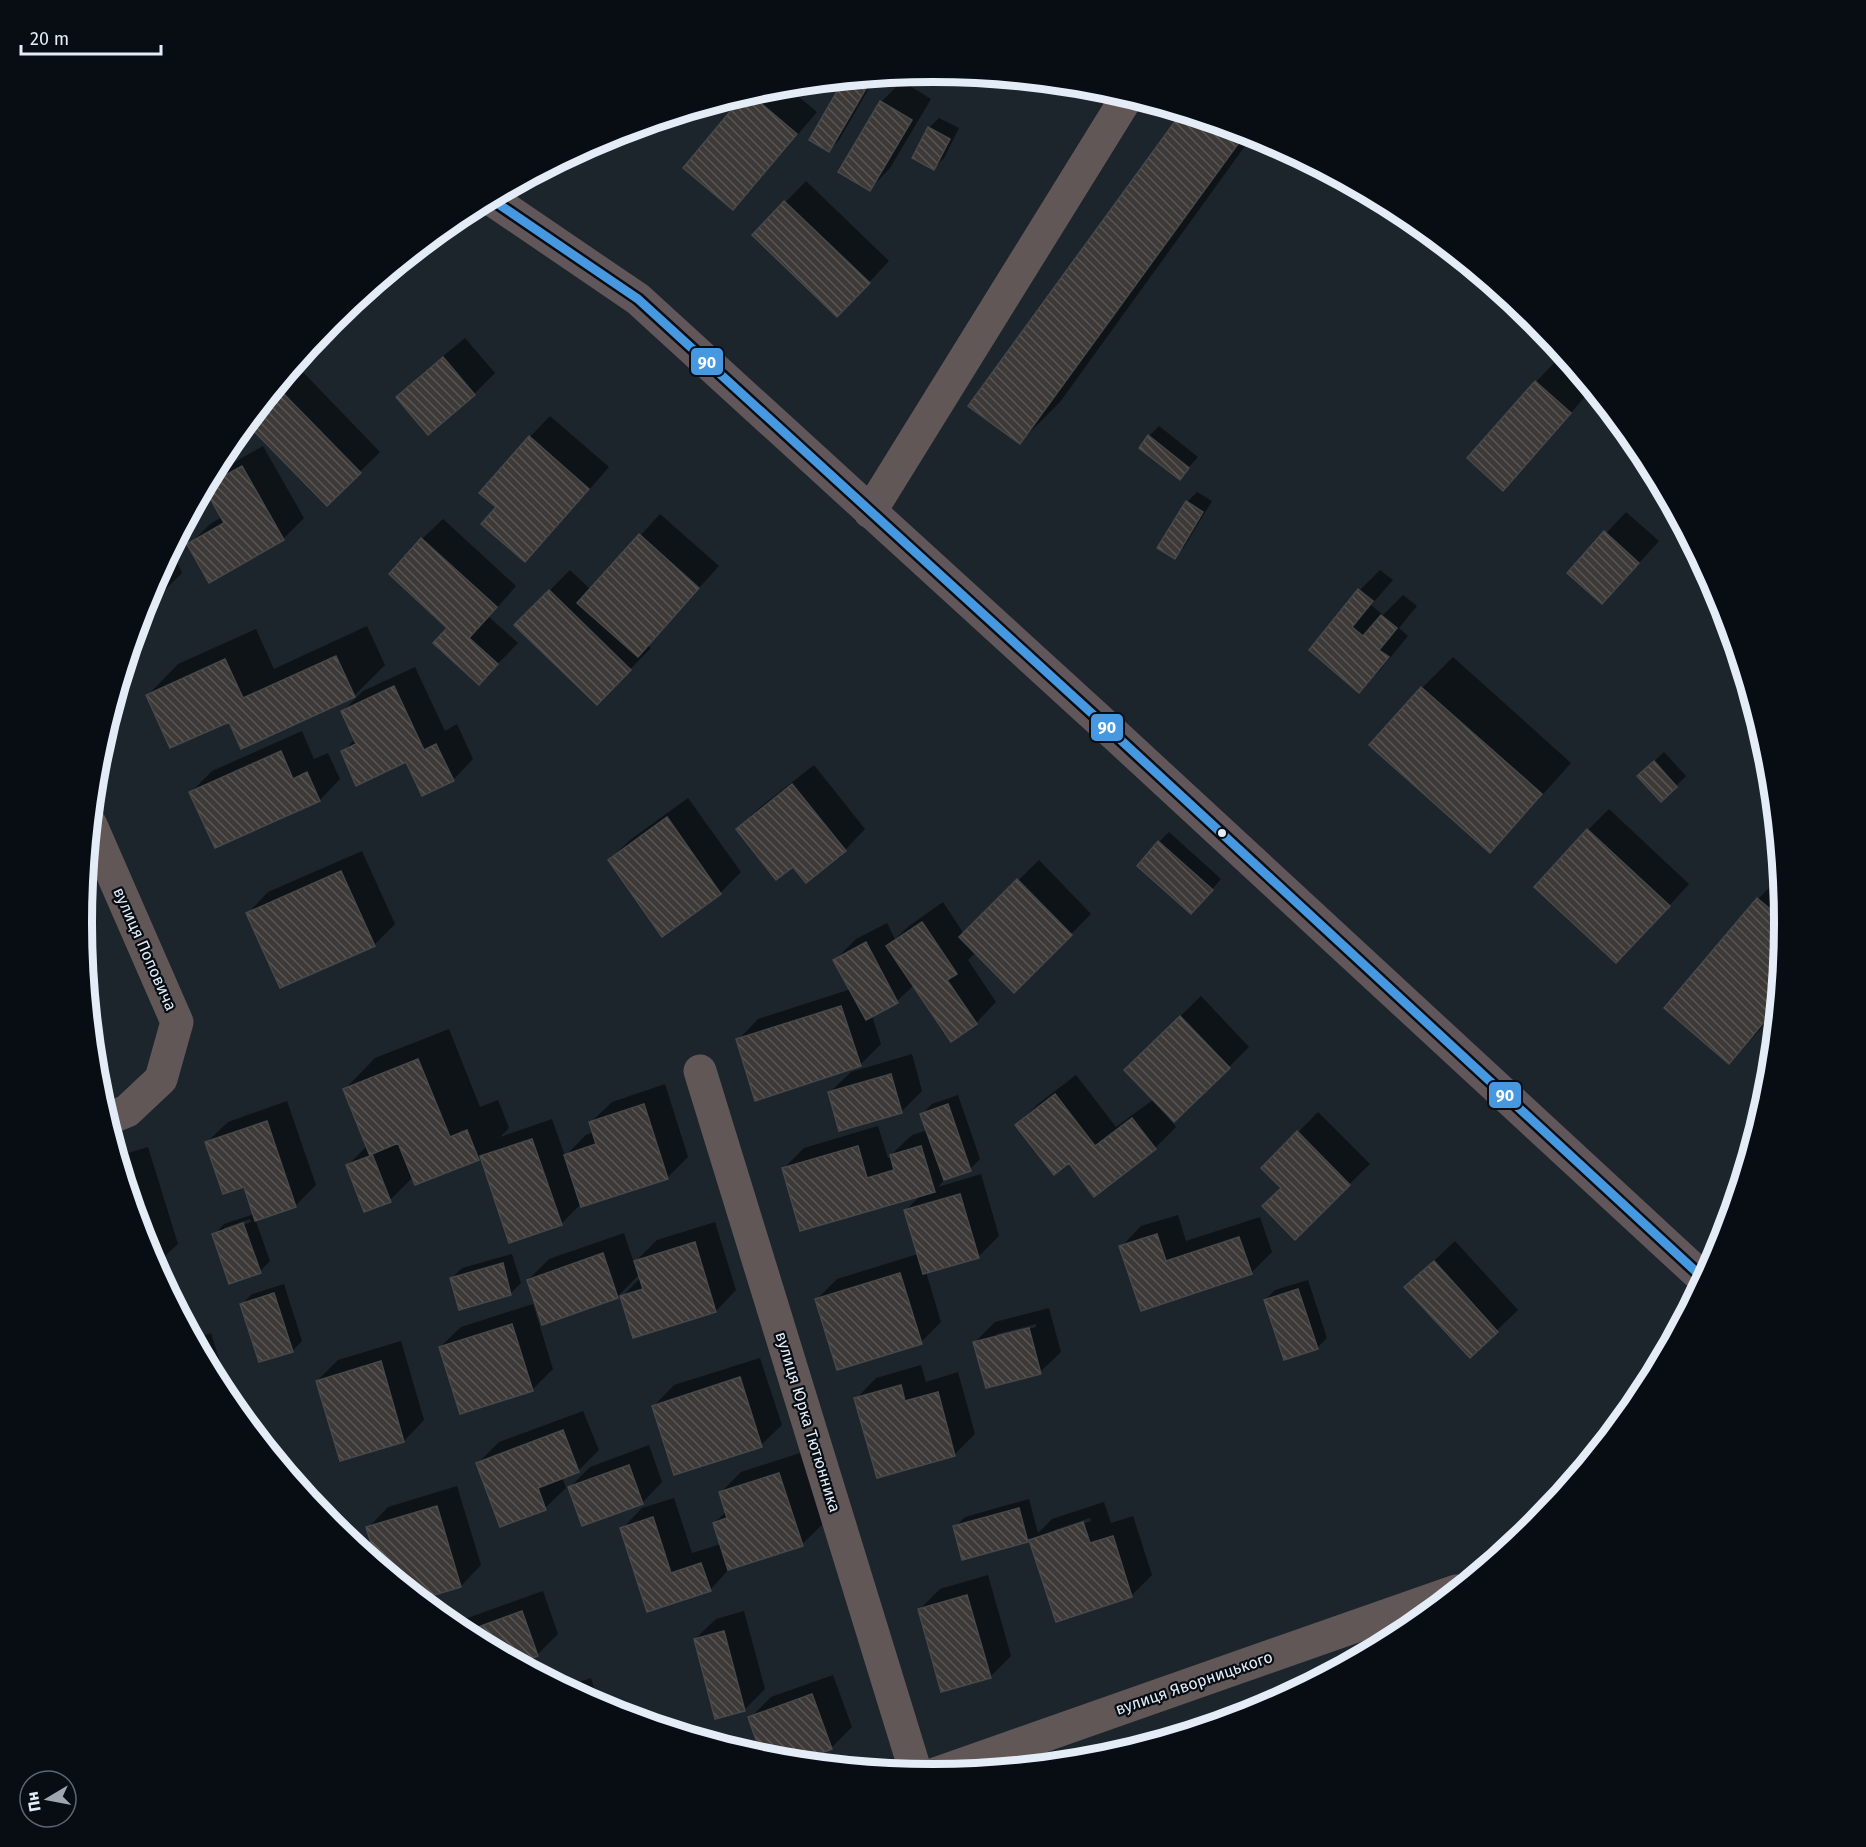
<svg xmlns="http://www.w3.org/2000/svg" width="1866" height="1847" font-family="'Fira Sans',sans-serif">
  <style>
    .shadow { fill: #0007; fill-rule: evenodd }
    .building { fill: url(#building-back-hatch); stroke: #474849; stroke-width: 1.5 }
    .lines { fill: none; stroke-linecap: round; stroke-linejoin: round }
    .minor { stroke: #625757; stroke-width: 33 }
    .major { stroke: #61575a; stroke-width: 33 }
    .bus-1-casing { stroke: #070d13; stroke-width: 14 }
    .bus-1 { stroke: #4699e1; stroke-width: 9 }
    .bus-dot { fill: #e4edf7; stroke: #070d13; stroke-width: 2 }
    .labels { text-anchor: middle; dominant-baseline: central; stroke-width: 4.5; stroke-linejoin: round; paint-order: stroke }
    .street-label { font-size: 16px; fill: #e4edf7; stroke: #070d13 }
    .rim { fill: none; stroke: #e4edf7; stroke-width: 8 }
    .line-badge { stroke: #070d13; stroke-width: 2 }
    .badge-label { font-size: 16px; text-anchor: middle; font-weight: bold; fill: #fff }
  </style>
  <defs>
    <pattern id="building-back-hatch" width="6" height="6" patternUnits="userSpaceOnUse" patternTransform="scale(1.5)"><rect width="6" height="6" fill="#3d3937"/><path d="M-1 5l2 2M0 0l6 6M5-1l2 2" fill="none" stroke="#595655"/></pattern>
  </defs>
  <rect width="100%" height="100%" fill="#1c242c"/>
  <path class="shadow" d="M 875,78 L 839,140 L 829,150 L 811,139 L 845,81 Z
    M 902,81 L 931,99 L 890,168 L 870,189 L 881,102 Z
    M 786,86 L 817,112 L 753,187 L 732,207 L 746,95 L 767,88 Z
    M 1182,114 L 1253,135 L 1060,402 L 1020,442 Z
    M 939,118 L 959,128 L 944,158 L 934,168 L 929,128 Z
    M 1335,177 L 1406,216 L 1468,266 Z
    M 806,181 L 889,261 L 858,294 L 754,235 Z
    M 465,338 L 495,373 L 474,394 L 428,432 L 398,397 L 419,376 Z
    M 1556,361 L 1590,391 L 1523,468 L 1503,489 L 1469,458 L 1536,382 Z
    M 299,368 L 380,452 L 327,504 L 248,423 L 269,396 Z
    M 550,416 L 609,467 L 546,539 L 525,560 L 530,437 Z
    M 1159,426 L 1198,457 L 1179,478 L 1149,436 Z
    M 263,446 L 304,518 L 283,539 L 189,545 L 210,524 L 222,517 L 206,487 L 226,467 Z
    M 1197,492 L 1212,501 L 1184,547 L 1174,557 L 1187,502 Z
    M 1626,512 L 1659,541 L 1622,582 L 1569,573 Z
    M 660,514 L 719,566 L 647,645 L 651,648 L 597,703 L 516,625 L 570,570 L 591,590 Z
    M 443,519 L 516,586 L 489,617 L 518,643 L 479,683 L 449,627 L 422,539 Z
    M 172,550 L 182,573 L 161,594 L 145,602 Z
    M 1380,570 L 1393,580 L 1371,605 L 1383,615 L 1403,595 L 1417,606 L 1399,628 L 1408,636 L 1380,670 L 1359,691 L 1311,650 L 1360,590 Z
    M 367,626 L 385,665 L 354,696 L 229,720 L 148,695 L 178,664 L 256,629 L 274,669 Z
    M 1453,657 L 1571,763 L 1520,820 L 1490,851 L 1372,745 L 1422,688 Z
    M 415,667 L 445,731 L 457,724 L 473,759 L 453,780 L 407,760 L 343,752 L 355,739 L 343,711 L 363,691 Z
    M 302,731 L 314,759 L 328,753 L 340,779 L 320,800 L 216,846 L 191,792 L 212,771 Z
    M 1664,752 L 1686,776 L 1676,786 L 1649,766 Z
    M 814,765 L 865,829 L 845,850 L 738,829 L 758,809 Z
    M 688,798 L 741,872 L 720,893 L 609,860 L 630,840 Z
    M 1609,809 L 1689,884 L 1637,941 L 1588,830 Z
    M 1169,832 L 1221,879 L 1201,902 L 1159,842 Z
    M 362,851 L 395,924 L 374,945 L 248,913 L 268,892 Z
    M 1039,860 L 1091,914 L 1014,991 L 976,952 L 968,960 L 996,1002 L 976,1023 L 914,985 L 897,1001 L 872,1016 L 881,1044 L 860,1065 L 738,1040 L 758,1019 L 851,989 L 835,960 L 856,939 L 887,923 L 895,939 L 909,926 L 943,902 L 964,934 Z
    M 1780,877 L 1784,924 L 1776,1011 L 1759,1031 L 1729,1062 L 1666,1008 L 1758,899 Z
    M 1201,996 L 1249,1047 L 1229,1067 L 1165,1113 L 1176,1127 L 1155,1148 L 1069,1161 L 1017,1125 L 1038,1104 L 1076,1075 L 1116,1127 L 1154,1099 L 1147,1049 Z
    M 449,1029 L 480,1107 L 498,1100 L 509,1128 L 500,1137 L 552,1119 L 565,1156 L 586,1135 L 594,1132 L 591,1122 L 612,1102 L 665,1084 L 688,1157 L 668,1177 L 582,1205 L 581,1204 L 561,1224 L 510,1241 L 481,1156 L 478,1159 L 413,1177 L 390,1200 L 348,1165 L 367,1146 L 345,1089 L 375,1058 Z
    M 912,1054 L 922,1091 L 901,1112 L 830,1092 L 851,1072 Z
    M 958,1095 L 980,1159 L 970,1169 L 946,1178 L 938,1187 L 981,1174 L 999,1236 L 978,1257 L 926,1272 L 941,1322 L 921,1342 L 816,1300 L 837,1279 L 918,1254 L 906,1210 L 923,1193 L 784,1168 L 804,1148 L 878,1126 L 888,1158 L 892,1157 L 891,1155 L 912,1135 L 928,1130 L 922,1114 L 932,1104 Z
    M 287,1101 L 316,1185 L 295,1206 L 255,1219 L 270,1261 L 260,1271 L 214,1235 L 224,1224 L 254,1214 L 245,1185 L 207,1142 L 228,1122 ZM 250,1219 L 251,1222 L 224,1232 L 224,1228 Z
    M 1318,1112 L 1370,1164 L 1295,1237 L 1283,1188 L 1263,1168 Z
    M 148,1147 L 178,1244 L 155,1265 L 146,1249 L 118,1156 Z
    M 1178,1215 L 1186,1241 L 1260,1217 L 1272,1252 L 1251,1273 L 1142,1309 L 1121,1247 L 1141,1226 Z
    M 715,1222 L 736,1290 L 716,1311 L 622,1297 L 641,1277 L 640,1274 L 617,1297 L 528,1280 L 549,1259 L 624,1233 L 634,1263 L 657,1240 Z
    M 1455,1241 L 1518,1310 L 1470,1356 L 1406,1287 Z
    M 512,1254 L 521,1283 L 510,1294 L 452,1278 L 462,1268 Z
    M 1308,1280 L 1327,1338 L 1317,1348 L 1265,1300 L 1275,1290 Z
    M 284,1284 L 302,1341 L 292,1351 L 242,1304 L 252,1294 Z
    M 533,1304 L 553,1369 L 532,1390 L 440,1347 L 461,1327 Z
    M 1049,1308 L 1061,1352 L 1040,1372 L 975,1342 L 995,1322 ZM 1036,1324 L 1036,1327 L 997,1337 L 997,1334 Z
    M 211,1333 L 222,1368 L 214,1376 L 194,1339 Z
    M 401,1341 L 424,1420 L 404,1441 L 317,1381 L 338,1360 Z
    M 760,1358 L 782,1425 L 761,1445 L 654,1406 L 674,1385 Z
    M 921,1365 L 926,1382 L 958,1372 L 975,1434 L 955,1454 L 878,1476 L 856,1399 L 876,1378 Z
    M 583,1411 L 599,1450 L 578,1471 L 562,1477 L 566,1488 L 545,1508 L 478,1463 L 499,1442 Z
    M 649,1445 L 662,1482 L 642,1503 L 570,1487 L 590,1467 Z
    M 800,1453 L 823,1524 L 802,1544 L 730,1568 L 710,1590 L 648,1610 L 622,1529 L 642,1508 L 674,1498 L 692,1553 L 721,1544 L 714,1523 L 727,1511 L 721,1492 L 741,1472 Z
    M 457,1486 L 481,1565 L 461,1586 L 419,1598 L 379,1565 L 368,1528 L 388,1507 Z
    M 1029,1499 L 1038,1533 L 1052,1519 L 1104,1502 L 1111,1523 L 1133,1516 L 1152,1575 L 1131,1596 L 1057,1620 L 1030,1538 L 1027,1541 L 955,1527 L 965,1517 ZM 1090,1518 L 1091,1521 L 1054,1533 L 1054,1530 Z
    M 988,1575 L 1011,1656 L 990,1677 L 920,1609 L 940,1589 Z
    M 543,1591 L 558,1634 L 537,1655 L 517,1662 L 460,1631 L 451,1624 Z
    M 744,1611 L 765,1689 L 744,1710 L 695,1639 L 716,1619 Z
    M 543,1666 L 547,1678 L 532,1670 Z
    M 833,1675 L 852,1727 L 831,1748 L 794,1761 L 764,1758 L 750,1718 L 771,1697 Z
    M 591,1678 L 600,1707 L 564,1687 Z
    M 1308,1684 L 1259,1710 L 1229,1719 L 1246,1703 Z
    M 677,1722 L 681,1733 L 663,1727 Z
    M 1116,1745 L 1118,1753 L 1099,1759 L 1054,1763 Z"/>
  <path class="building" d="M 869,78 L 871,80 L 829,152 L 809,140 L 843,81 Z
    M 750,94 L 797,134 L 733,210 L 683,168 L 744,95 Z
    M 880,101 L 912,120 L 870,191 L 838,172 Z
    M 1181,113 L 1246,133 L 1020,444 L 968,406 Z
    M 928,127 L 950,139 L 934,170 L 912,158 Z
    M 1325,172 L 1406,216 L 1468,266 L 1463,273 Z
    M 784,201 L 870,283 L 837,317 L 752,235 Z
    M 443,357 L 475,395 L 428,435 L 396,397 Z
    M 1535,381 L 1571,413 L 1503,491 L 1467,458 Z
    M 277,387 L 361,473 L 327,506 L 247,424 Z
    M 1148,435 L 1189,468 L 1180,480 L 1139,448 Z
    M 529,436 L 589,489 L 525,562 L 481,524 L 496,507 L 479,493 Z
    M 242,466 L 284,540 L 209,583 L 187,544 L 224,523 L 205,489 L 206,486 Z
    M 1186,501 L 1203,512 L 1175,559 L 1157,548 Z
    M 1604,531 L 1639,563 L 1602,604 L 1567,573 Z
    M 639,534 L 699,588 L 638,657 L 577,603 Z
    M 421,538 L 497,607 L 469,638 L 498,664 L 479,685 L 433,643 L 447,628 L 389,574 Z
    M 156,580 L 162,595 L 145,603 L 146,597 Z
    M 1358,589 L 1373,601 L 1352,627 L 1363,636 L 1381,615 L 1397,628 L 1379,650 L 1389,657 L 1359,693 L 1309,650 Z
    M 549,590 L 631,670 L 597,705 L 514,625 Z
    M 1725,615 L 1730,630 L 1720,619 Z
    M 336,656 L 355,697 L 241,749 L 229,722 L 170,748 L 146,695 L 225,659 L 243,698 Z
    M 394,686 L 424,750 L 436,744 L 454,781 L 422,796 L 406,762 L 356,786 L 341,751 L 356,744 L 341,711 Z
    M 1421,687 L 1542,794 L 1490,853 L 1369,745 Z
    M 281,751 L 293,779 L 307,772 L 320,801 L 215,848 L 189,792 Z
    M 1654,761 L 1677,787 L 1661,802 L 1637,776 Z
    M 792,784 L 846,851 L 806,883 L 793,867 L 776,880 L 736,829 Z
    M 667,817 L 721,894 L 662,937 L 608,860 Z
    M 1587,829 L 1670,906 L 1616,963 L 1534,887 Z
    M 1158,841 L 1213,890 L 1191,914 L 1137,866 Z
    M 341,871 L 375,946 L 280,988 L 246,913 Z
    M 1017,879 L 1072,935 L 1014,993 L 959,937 Z
    M 1757,898 L 1784,921 L 1776,1012 L 1774,1010 L 1729,1064 L 1664,1008 Z
    M 922,922 L 957,974 L 947,980 L 977,1024 L 951,1042 L 886,946 Z
    M 866,942 L 898,1003 L 866,1020 L 833,960 Z
    M 841,1006 L 861,1066 L 755,1101 L 736,1039 Z
    M 1180,1016 L 1230,1068 L 1174,1122 L 1124,1070 Z
    M 418,1059 L 450,1137 L 467,1130 L 479,1160 L 415,1185 L 398,1143 L 372,1154 L 391,1202 L 364,1212 L 346,1165 L 370,1156 L 343,1089 Z
    M 891,1074 L 902,1113 L 839,1131 L 828,1092 Z
    M 1055,1094 L 1095,1146 L 1132,1118 L 1156,1149 L 1094,1197 L 1069,1163 L 1054,1175 L 1015,1125 Z
    M 644,1104 L 668,1179 L 581,1207 L 564,1155 L 596,1144 L 589,1122 Z
    M 948,1104 L 971,1171 L 944,1180 L 920,1114 Z
    M 267,1121 L 296,1207 L 255,1221 L 244,1187 L 223,1194 L 205,1142 Z
    M 1297,1131 L 1350,1185 L 1295,1240 L 1262,1206 L 1281,1188 L 1261,1168 Z
    M 532,1139 L 562,1225 L 509,1243 L 480,1156 Z
    M 858,1146 L 867,1178 L 894,1170 L 890,1155 L 921,1146 L 935,1192 L 800,1231 L 782,1168 Z
    M 127,1167 L 158,1266 L 156,1267 L 146,1249 L 122,1168 Z
    M 960,1194 L 979,1258 L 923,1274 L 904,1210 Z
    M 243,1223 L 261,1273 L 229,1284 L 212,1234 Z
    M 1157,1234 L 1166,1261 L 1239,1237 L 1252,1274 L 1141,1311 L 1119,1246 Z
    M 695,1242 L 716,1312 L 633,1338 L 620,1296 L 643,1289 L 634,1261 Z
    M 603,1253 L 618,1298 L 542,1325 L 527,1280 Z
    M 1434,1261 L 1498,1332 L 1470,1358 L 1404,1287 Z
    M 503,1263 L 511,1295 L 459,1310 L 450,1278 Z
    M 900,1273 L 922,1344 L 837,1370 L 815,1299 Z
    M 1298,1289 L 1318,1349 L 1284,1360 L 1264,1300 Z
    M 274,1293 L 293,1352 L 259,1362 L 240,1304 Z
    M 512,1324 L 533,1391 L 460,1414 L 439,1347 Z
    M 1029,1328 L 1041,1374 L 986,1388 L 973,1342 Z
    M 381,1361 L 404,1442 L 340,1461 L 316,1381 Z
    M 740,1377 L 762,1447 L 674,1475 L 652,1406 Z
    M 901,1385 L 905,1401 L 938,1392 L 955,1456 L 877,1478 L 854,1398 Z
    M 563,1430 L 579,1472 L 538,1488 L 546,1510 L 500,1527 L 476,1463 Z
    M 629,1465 L 643,1504 L 582,1526 L 568,1487 Z
    M 779,1473 L 803,1546 L 728,1570 L 713,1523 L 727,1518 L 719,1492 Z
    M 437,1506 L 461,1587 L 421,1599 L 377,1563 L 366,1527 Z
    M 1019,1508 L 1028,1542 L 962,1560 L 953,1526 Z
    M 653,1517 L 671,1573 L 701,1563 L 711,1591 L 647,1612 L 620,1528 Z
    M 1083,1522 L 1090,1543 L 1113,1536 L 1132,1597 L 1056,1622 L 1029,1540 Z
    M 967,1595 L 991,1678 L 941,1692 L 918,1609 Z
    M 522,1611 L 538,1656 L 518,1663 L 462,1633 Z
    M 724,1631 L 745,1711 L 715,1719 L 694,1639 Z
    M 581,1687 L 585,1698 L 571,1691 Z
    M 812,1694 L 832,1749 L 797,1762 L 762,1757 L 748,1717 Z"/>
  <g class="lines">
    <path class="minor" d="M 870,512 L 1127,97
      M 91,825 L 177,1022 L 161,1079 L 127,1111 L 107,1119
      M 700,1071 L 916,1773
      M 932,1775 L 1456,1591"/>
    <path class="major" d="M 491,199 L 638,299 L 1098,719 L 1704,1279"/>
    <g class="bus-1-casing">
      <path id="bus-1" d="M 491,199 L 638,299 L 1098,719 L 1704,1279"/>
    </g>
    <use href="#bus-1" class="bus-1"/>
  </g>
  <circle class="bus-dot" cx="1222" cy="833" r="5"/>
  <g class="labels">
    <g class="street-label">
      <text transform="translate(145 949) rotate(66)">вулиця Поповича</text>
      <text transform="translate(808 1422) rotate(73)">вулиця Юрка Тютюнника</text>
      <text transform="translate(1194 1683) rotate(-19)">вулиця Яворницького</text>
    </g>
  </g>
  <path d="M0 0H1866V1847H0ZM92 923a841 841 0 1 1 1682 0a841 841 0 1 1-1682 0Z" fill="#070d13" fill-rule="evenodd"/>
  <path class="rim" d="M92 923a841 841 0 1 1 1682 0a841 841 0 1 1-1682 0Z"/>
  <g class="line-badge">
    <rect x="690" y="347" width="34" height="29" rx="6" fill="#4699e1"/>
    <rect x="1090" y="713" width="34" height="29" rx="6" fill="#4699e1"/>
    <rect x="1488" y="1081" width="34" height="28" rx="6" fill="#4699e1"/>
  </g>
  <g class="badge-label">
    <text x="707" y="368">90</text>
    <text x="1107" y="733">90</text>
    <text x="1505" y="1101">90</text>
  </g>
  <g transform="translate(48 1799) rotate(260)"><circle r="28" fill="#070d13" stroke="#5f676e" stroke-width="1.5"/>
  <path d="M0-4.5L10 22L0 15L-10 22Z" fill="#9ea7b0"/>
  <text y="-9" font-size="16" font-weight="bold" text-anchor="middle" fill="#e4edf7">Пн</text>
  </g>
  <path d="M21 45v9h140v-9" fill="none" stroke="#e4edf7" stroke-width="3"/>
  <text x="30" y="45" font-size="18" fill="#e4edf7" stroke="#070d13" stroke-width="4.5" paint-order="stroke">20 m</text>
</svg>
